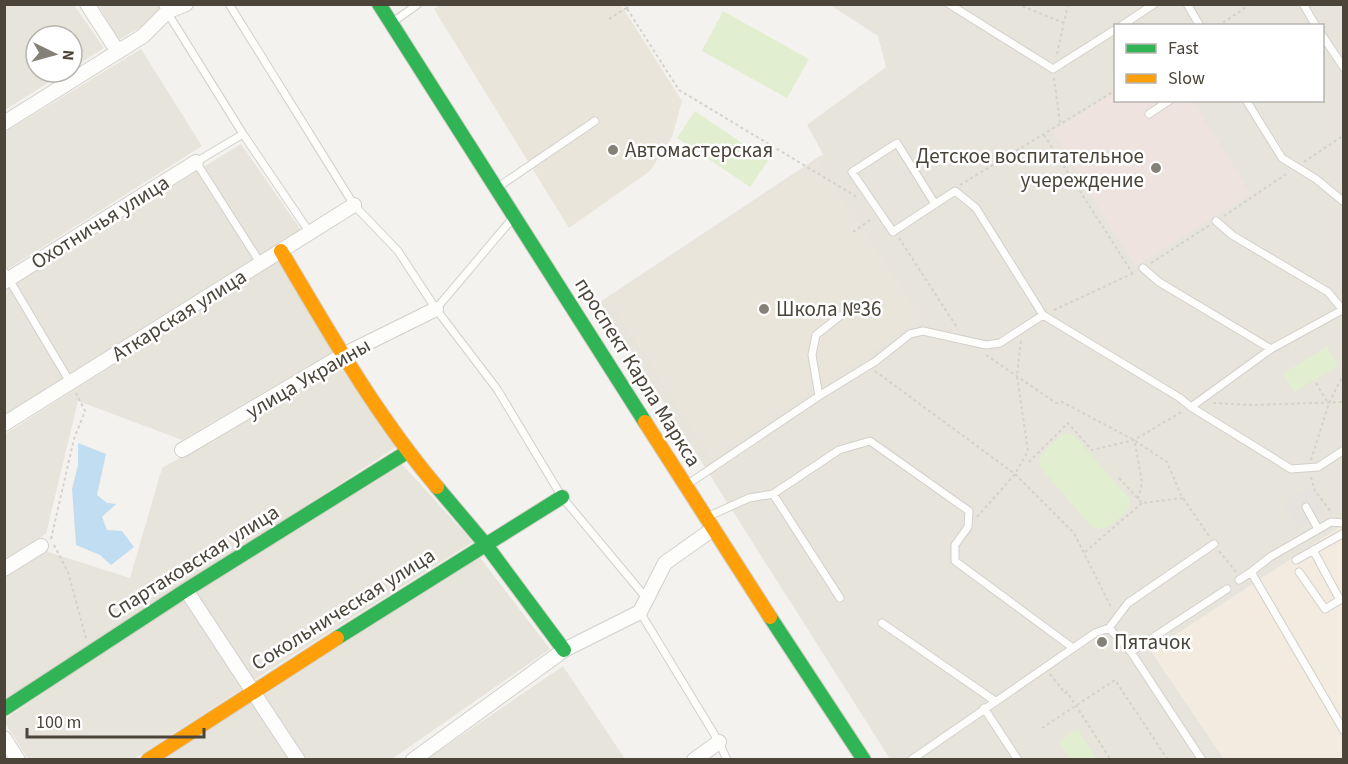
<svg xmlns="http://www.w3.org/2000/svg" width="1348" height="764" font-family="'Source Sans 3',sans-serif">
  <style>
    .residential { fill: #e7e4dc; fill-rule: evenodd }
    .commercial { fill: #f3ebdf }
    .education { fill: #eae5da }
    .medical { fill: #eee3df }
    .green { fill: #e1eecf }
    .parking { fill: #e6e3df }
    .water { fill: #c0ddf1 }
    .lines { fill: none; stroke-linecap: round; stroke-linejoin: round }
    .lane-casing { stroke: #d2d0cb; stroke-width: 9 }
    .street-casing { stroke: #d2d0cb; stroke-width: 16 }
    .fast-casing { stroke: #d3cfc5; stroke-width: 16 }
    .slow-casing { stroke: #d3cfc5; stroke-width: 16 }
    .path { stroke: #d3d2cc; stroke-width: 2; stroke-dasharray: 3 3; stroke-linecap: butt }
    .lane { stroke: #fdfdfc; stroke-width: 7 }
    .street { stroke: #fdfdfc; stroke-width: 14 }
    .fast { stroke: #30b455; stroke-width: 14 }
    .slow { stroke: #ff9f0a; stroke-width: 14 }
    .poi-dot { fill: #868178; stroke: #fff; stroke-width: 2 }
    .labels { text-anchor: middle; dominant-baseline: central; stroke-width: 5; stroke-linejoin: round; paint-order: stroke }
    .poi-label { font-size: 21px; fill: #4b4439; stroke: #fff; text-anchor: start }
    .street-label { font-size: 21px; fill: #4b4439; stroke: #fff }
  </style>
  <rect width="100%" height="100%" fill="#f4f2ee"/>
  <path class="residential" d="M 5,4 L 74,5 L 104,48 L 72,68 L 72,36 L 36,36 L 36,72 L 65,72 L 5,110 Z
    M 98,5 L 177,5 L 119,40 Z
    M 830,5 L 1343,5 L 1343,525 L 1151,651 L 1224,759 L 890,759 L 600,302 L 823,154 L 807,125 L 886,67 L 878,36 ZM 1116,26 L 1322,26 L 1322,100 L 1116,100 Z
    M 141,49 L 202,146 L 5,271 L 5,132 Z
    M 241,144 L 301,230 L 5,417 L 5,289 Z
    M 279,260 L 334,351 L 182,440 L 78,401 L 46,534 L 5,559 L 5,434 Z
    M 340,366 L 396,447 L 5,702 L 5,576 L 45,551 L 130,578 L 162,468 Z
    M 401,463 L 473,542 L 252,681 L 194,592 Z
    M 478,555 L 550,649 L 392,759 L 307,759 L 264,695 Z
    M 182,598 L 242,689 L 134,759 L 28,759 L 5,723 L 4,720 Z
    M 563,666 L 625,759 L 427,759 Z
    M 251,701 L 289,759 L 157,760 Z"/>
  <path class="commercial" d="M 1343,525 L 1343,759 L 1224,759 L 1151,651 Z"/>
  <path class="education" d="M 441,4 L 621,5 L 682,101 L 672,137 L 650,171 L 569,228 L 434,9 Z
    M 817,161 L 921,318 L 711,457 L 608,299 Z"/>
  <path class="medical" d="M 1115,92 L 1116,100 L 1193,101 L 1251,194 L 1135,266 L 1052,132 Z"/>
  <path class="green" d="M 723,11 L 809,59 L 787,98 L 702,51 Z
    M 695,111 L 768,161 L 750,187 L 677,138 Z
    M 1327,347 L 1338,366 L 1294,392 L 1283,373 Z
    M 1066,433 L 1073,435 L 1077,439 L 1129,498 L 1129,508 C 1118,519 1107,535 1091,526 L 1040,467 L 1040,456 L 1061,435 Z
    M 1078,729 L 1096,759 L 1070,759 L 1059,741 Z"/>
  <path class="parking" d="M 1311,487 L 1326,514 L 1299,530 L 1283,503 Z"/>
  <path class="water" d="M 78,443 L 106,454 L 97,495 L 107,503 L 116,504 L 102,517 L 107,530 L 122,531 L 134,547 L 111,565 L 100,555 L 76,545 L 72,489 L 78,465 Z"/>
  <g class="lines">
    <g class="lane-casing">
      <path id="lane" d="M 162,4 L 243,134 L 196,162 L 261,264
        M 229,4 L 354,205 L 398,251 L 436,309 L 497,389 L 562,497 L 647,599
        M 949,4 L 1053,69 L 1116,29
        M 1187,4 L 1200,26
        M 1303,4 L 1316,26
        M 393,22 L 418,4
        M 1121,26 L 1154,4
        M 1322,35 L 1344,68
        M 1246,100 L 1282,158 L 1316,179 L 1344,202
        M 1149,114 L 1170,100
        M 243,134 L 310,233
        M 498,187 L 595,121
        M 935,204 L 897,143 L 852,172 L 893,232 L 894,231 L 955,191 L 976,208 L 1043,315 L 1180,398 L 1191,407 L 1271,349 L 1344,309
        M 1216,221 L 1232,235 L 1328,292 L 1342,309
        M 1143,268 L 1159,282 L 1271,349
        M 4,271 L 70,382
        M 436,309 L 512,219
        M 819,396 L 812,355 L 816,335 L 840,316
        M 1191,407 L 1291,469 L 1318,467 L 1344,450
        M 685,486 L 819,396 L 876,361 L 910,334 L 923,331 L 986,345 L 1000,343 L 1043,315
        M 773,494 L 840,598
        M 1306,507 L 1318,529
        M 707,517 L 749,498 L 773,494 L 839,450 L 870,441 L 969,511 L 968,527 L 955,545 L 955,561 L 1073,648
        M 1344,523 L 1331,522 L 1270,557 L 1251,572 L 1344,731
        M 1296,560 L 1344,533
        M 1299,572 L 1325,609 L 1340,600 L 1313,550
        M 1239,580 L 1251,572
        M 640,612 L 719,742 L 727,760
        M 882,623 L 995,701
        M 1109,628 L 1131,652 L 1202,760
        M 1131,652 L 1227,589
        M 984,708 L 1018,760
        M 911,760 L 1095,633 L 1109,628 L 1128,603 L 1214,544"/>
    </g>
    <g class="street-casing">
      <path id="street" d="M 87,4 L 118,52
        M 4,123 L 143,36 L 167,12 L 186,4
        M 4,282 L 196,162
        M 4,424 L 354,205
        M 182,450 L 343,355 L 436,309
        M 4,569 L 41,546
        M 186,590 L 298,760
        M 4,738 L 18,760
        M 413,760 L 564,650 L 640,612 L 665,563 L 713,529
        M 694,760 L 719,742"/>
    </g>
    <g class="fast-casing">
      <path id="fast" d="M 379,4 L 645,422
        M 437,487 L 486,545 L 564,650
        M 770,617 L 864,760
        M 337,638 L 562,497
        M 4,709 L 186,590 L 407,452"/>
    </g>
    <g class="slow-casing">
      <path id="slow" d="M 281,251 C 329,332 376,415 437,487
        M 645,422 L 770,617
        M 148,760 L 337,638"/>
    </g>
    <path class="path" d="M 624,4 L 679,90 L 857,197
      M 1017,4 L 1064,23
      M 626,9 L 632,4
      M 609,19 L 626,8
      M 1218,26 L 1251,4
      M 1057,54 L 1068,4
      M 1054,78 L 1060,123
      M 1044,135 L 1133,274
      M 1304,162 L 1344,135
      M 960,185 L 1116,90
      M 1224,216 L 1289,172
      M 853,232 L 873,218
      M 899,238 L 958,329
      M 1151,263 L 1210,225
      M 1054,310 L 1136,272
      M 986,355 L 1056,403 L 1062,402 L 1134,440 L 1167,462 L 1181,495 L 1209,536
      M 875,371 L 1015,474 L 1074,533 L 1112,609
      M 1316,383 L 1328,403
      M 1213,403 L 1253,405 L 1344,402
      M 1135,443 L 1142,483 L 1138,499
      M 1311,460 L 1329,403 L 1344,373
      M 1029,462 L 1068,423 L 1092,450 L 1134,440 L 1183,411
      M 1311,477 L 1315,491 L 1332,513
      M 1119,478 L 1142,503 L 1184,498
      M 977,517 L 1015,474 L 1028,451 L 1017,376 L 1021,340
      M 51,539 L 74,439 L 85,411 L 76,393
      M 54,545 L 68,572 L 86,638
      M 1219,551 L 1236,572
      M 1085,552 L 1142,503
      M 1050,674 L 1065,693 L 1067,692 L 1111,760
      M 1042,728 L 1115,680 L 1168,760"/>
    <use href="#lane" class="lane"/>
    <use href="#street" class="street"/>
    <use href="#fast" class="fast"/>
    <use href="#slow" class="slow"/>
  </g>
  <g class="poi-dot">
    <circle cx="613" cy="150" r="6"/>
    <circle cx="1156" cy="168" r="6"/>
    <circle cx="764" cy="309" r="6"/>
    <circle cx="1102" cy="642" r="6"/>
  </g>
  <g class="labels">
    <g class="poi-label">
      <text x="625" y="150">Автомастерская</text>
      <text x="1144" y="156" text-anchor="end">Детское воспитательное<tspan x="1144" dy="24">учереждение</tspan></text>
      <text x="776" y="309">Школа №36</text>
      <text x="1114" y="642">Пятачок</text>
    </g>
    <g class="street-label">
      <text transform="translate(100 222) rotate(-32)">Охотничья улица</text>
      <text transform="translate(179 315) rotate(-32)">Аткарская улица</text>
      <text transform="translate(638 372) rotate(58)">проспект Карла Маркса</text>
      <text transform="translate(308 378) rotate(-30)">улица Украины</text>
      <text transform="translate(193 562) rotate(-32)">Спартаковская улица</text>
      <text transform="translate(343 609) rotate(-32)">Сокольническая улица</text>
    </g>
  </g>
  <rect width="1348" height="764" fill="none" stroke="#4b4439" stroke-width="12"/>
  <rect x="1114" y="24" width="210" height="78" fill="#ffffff" stroke="#b7b4b0" stroke-width="1.5"/>
  <rect x="1126" y="44" width="30" height="9" fill="#30b455" stroke="#b7b4b0" stroke-width="1.5"/>
  <text x="1168" y="54" font-size="18" fill="#4b4439">Fast</text>
  <rect x="1126" y="74" width="30" height="9" fill="#ff9f0a" stroke="#b7b4b0" stroke-width="1.5"/>
  <text x="1168" y="84" font-size="18" fill="#4b4439">Slow</text>
  <g transform="translate(54 54) rotate(95)"><circle r="28" fill="#ffffff" stroke="#b7b4b0" stroke-width="1.5"/>
  <path d="M0-4.5L10 22L0 15L-10 22Z" fill="#868178"/>
  <text y="-9" font-size="16" font-weight="bold" text-anchor="middle" fill="#4b4439">N</text>
  </g>
  <path d="M27 728v9h177v-9" fill="none" stroke="#4b4439" stroke-width="3"/>
  <text x="36" y="728" font-size="18" fill="#4b4439" stroke="#ffffff" stroke-width="4.5" paint-order="stroke">100 m</text>
</svg>
